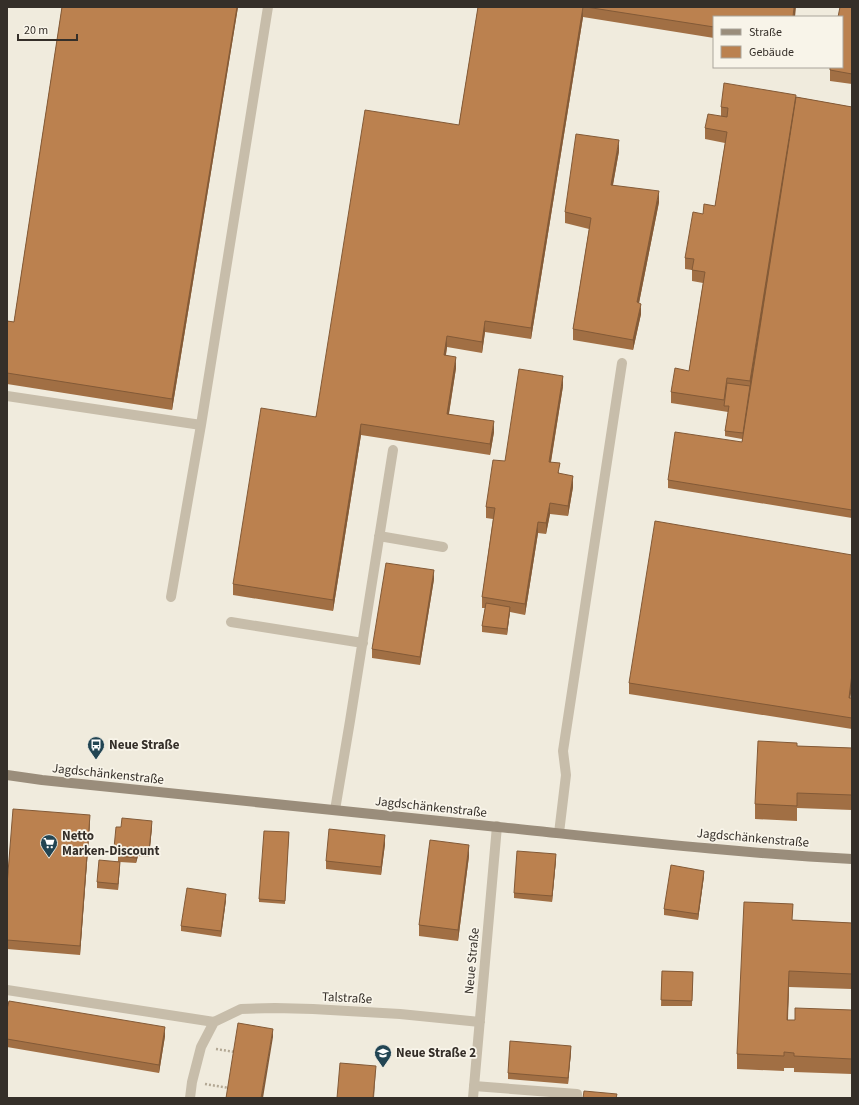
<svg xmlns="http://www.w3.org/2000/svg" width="859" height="1105" font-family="'Source Sans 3',sans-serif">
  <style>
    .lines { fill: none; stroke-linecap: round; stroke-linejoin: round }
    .path { stroke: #b3a894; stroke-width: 2.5; stroke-dasharray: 2 2; stroke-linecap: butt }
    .lane { stroke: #c7bdaa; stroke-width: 10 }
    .street { stroke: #c7bdaa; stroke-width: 10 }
    .secondary { stroke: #9a8d7b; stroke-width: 10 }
    .wall { fill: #a16f44 }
    .shaded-wall { fill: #835a37 }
    .building { fill: #bb814f; stroke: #835a37 }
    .labels { text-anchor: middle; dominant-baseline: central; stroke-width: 3.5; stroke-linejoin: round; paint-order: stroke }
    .poi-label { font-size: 13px; font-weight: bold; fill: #352f29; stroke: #f8f4e9; text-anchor: start }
    .street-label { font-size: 13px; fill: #352f29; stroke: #f8f4e9 }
  </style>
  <rect width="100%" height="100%" fill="#f0ebdd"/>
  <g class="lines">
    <path class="path" d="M 216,1049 L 235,1052
      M 205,1084 L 229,1088"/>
    <path class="lane" d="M 7,396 L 201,425 L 268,7
      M 379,536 L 443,547
      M 171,597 L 201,425
      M 231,622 L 363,643
      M 335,810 L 350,721 L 393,450
      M 559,833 L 566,775 L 563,751 L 622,363
      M 474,1086 L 577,1094 L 577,1098"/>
    <path class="street" d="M 7,990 L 214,1022
      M 190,1098 L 192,1082 L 201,1047 L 214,1022 L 241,1009 L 275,1008 L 313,1009 L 400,1014 L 480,1022
      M 473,1098 L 497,826"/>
    <path class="secondary" d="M 7,775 L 42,780 C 194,795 346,811 498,827 C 616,839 734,853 852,859"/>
  </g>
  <path class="wall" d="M 62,7 L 238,7 L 172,410 L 7,384 L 7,321 L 14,322 Z
    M 478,7 L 796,7 L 714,17 L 714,38 L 583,17 L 531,339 L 485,332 L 482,353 L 447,347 L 446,355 L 456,368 L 449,414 L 494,432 L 490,455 L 361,435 L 333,611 L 233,595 L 233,584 L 459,125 Z
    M 852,7 L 852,84 L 830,81 L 830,70 Z
    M 796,97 L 852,107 L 852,518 L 668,488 L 668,480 L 742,442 L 742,439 L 725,436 L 725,431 L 728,412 L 671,403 L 671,392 L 689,371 L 703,283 L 692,281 L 692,270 L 685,269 L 685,258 L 703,214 L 715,206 L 725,143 L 705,139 L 705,128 L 721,116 L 721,107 Z
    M 619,151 L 613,185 L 659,202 L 639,303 L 641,314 L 633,350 L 573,340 L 573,329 L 589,229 L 565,223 L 565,212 Z
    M 563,386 L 551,462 L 560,474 L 573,487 L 568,516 L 550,514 L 546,534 L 538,533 L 525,615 L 510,612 L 507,635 L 482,632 L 482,626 L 485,608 L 482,608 L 482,597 L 493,519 L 486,518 L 486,507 L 505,461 Z
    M 852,555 L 852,685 L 850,698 L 852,698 L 852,729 L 629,694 L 629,683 Z
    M 434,579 L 420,665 L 372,658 L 372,649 Z
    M 797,746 L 852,748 L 852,810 L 797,808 L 797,821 L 755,819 L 755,804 Z
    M 90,823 L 80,955 L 7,949 L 7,885 Z
    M 121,827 L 152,827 L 149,857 L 138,856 L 136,863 L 120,862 L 118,890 L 97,888 L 97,882 L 118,861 L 118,854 L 114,854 L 114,848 Z
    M 289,832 L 285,904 L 259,902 L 259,899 Z
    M 385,844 L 381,875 L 326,869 L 326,861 Z
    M 469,856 L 458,941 L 419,936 L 419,925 Z
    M 556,860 L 552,902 L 514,898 L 514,893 Z
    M 704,876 L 698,920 L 664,915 L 664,909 Z
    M 226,900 L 221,937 L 181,931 L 181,926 Z
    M 793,920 L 852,923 L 852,989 L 789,987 L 788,1020 L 795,1020 L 852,1010 L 852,1074 L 794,1072 L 794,1068 L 784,1068 L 784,1071 L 737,1069 L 737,1054 Z
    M 662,971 L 693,972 L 692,1006 L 661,1006 Z
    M 7,1009 L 165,1036 L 159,1073 L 7,1047 Z
    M 571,1052 L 568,1084 L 508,1079 L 508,1073 Z"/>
  <path class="shaded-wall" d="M 237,7 L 238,7 L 172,410 L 172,399 Z
    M 583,7 L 583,17 L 531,339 L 531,328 Z
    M 794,7 L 796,7 L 795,17 L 793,17 Z
    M 796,95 L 796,106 L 750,392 L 750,381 Z
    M 619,140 L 619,151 L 611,195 L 611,185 Z
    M 659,191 L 659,202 L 637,313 L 637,302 Z
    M 641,304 L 641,314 L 633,350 L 633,340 Z
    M 485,321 L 485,332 L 482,353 L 482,342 Z
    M 447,336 L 447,347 L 444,366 L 444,355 Z
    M 456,357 L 456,368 L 447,425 L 447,414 Z
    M 563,376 L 563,386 L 549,473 L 549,462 Z
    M 494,421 L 494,432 L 490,455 L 490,444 Z
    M 361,424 L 361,435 L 333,611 L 333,600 Z
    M 573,476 L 573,487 L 568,516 L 568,506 Z
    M 550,503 L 550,514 L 546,534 L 546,523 Z
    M 538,522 L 538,533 L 525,615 L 525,604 Z
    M 434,570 L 434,579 L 420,665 L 420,657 Z
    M 510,607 L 510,612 L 507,635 L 507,629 Z
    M 852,674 L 852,685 L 849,709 L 849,698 Z
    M 90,815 L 90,823 L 80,955 L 80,946 Z
    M 152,821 L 152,827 L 149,857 L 149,851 Z
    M 385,835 L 385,844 L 381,875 L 381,867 Z
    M 469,845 L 469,856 L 458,941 L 458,930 Z
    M 138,850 L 138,856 L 136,863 L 136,858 Z
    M 556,854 L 556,860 L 552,902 L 552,896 Z
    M 120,862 L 120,867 L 118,890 L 118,884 Z
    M 704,871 L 704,876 L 698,920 L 698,914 Z
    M 226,894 L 226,900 L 221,937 L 221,931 Z
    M 789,971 L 789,987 L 787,1035 L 787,1020 Z
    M 165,1027 L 165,1036 L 159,1073 L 159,1065 Z
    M 273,1029 L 273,1037 L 263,1098 L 261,1098 Z
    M 571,1046 L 571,1052 L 568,1084 L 568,1078 Z
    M 376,1066 L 374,1098 L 373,1098 Z"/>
  <path class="building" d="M 62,7 L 237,7 L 172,399 L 7,373 L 7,321 L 14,322 Z
    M 478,7 L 583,7 L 531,328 L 485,321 L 482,342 L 447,336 L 444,355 L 456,357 L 447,414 L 494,421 L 490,444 L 361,424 L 333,600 L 233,584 L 261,408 L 316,417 L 365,110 L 459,125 Z
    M 586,7 L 794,7 L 793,17 L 714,17 L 714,27 Z
    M 840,7 L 852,7 L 852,74 L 830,70 L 830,67 L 842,67 L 842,17 L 838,17 Z
    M 724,83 L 796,95 L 750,381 L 727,378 L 724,400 L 671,392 L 675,368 L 689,371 L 705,272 L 692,270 L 694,259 L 685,258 L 693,212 L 703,214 L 704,204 L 715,206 L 727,132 L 705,128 L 708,114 L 727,117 L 728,108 L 721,107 Z
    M 796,97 L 852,107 L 852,510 L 668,480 L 675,432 L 742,442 Z
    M 576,134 L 619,140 L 611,185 L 659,191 L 637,302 L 641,304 L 633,340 L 573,329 L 591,218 L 565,212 Z
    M 519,369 L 563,376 L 549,462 L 560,463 L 558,473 L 573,476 L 568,506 L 550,503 L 546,523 L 538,522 L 525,604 L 482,597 L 495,508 L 486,507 L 493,460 L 505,461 Z
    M 727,383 L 750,386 L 743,433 L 725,431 L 729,406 L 724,406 Z
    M 655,521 L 852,555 L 852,674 L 849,698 L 852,698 L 852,718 L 629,683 Z
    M 386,563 L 434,570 L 420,657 L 372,649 Z
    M 486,603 L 510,607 L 507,629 L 482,626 Z
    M 758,741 L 797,743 L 797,746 L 852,748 L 852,795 L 797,793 L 797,806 L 755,804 Z
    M 13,809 L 90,815 L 80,946 L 7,940 L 7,885 Z
    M 122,818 L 152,821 L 149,851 L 138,850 L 136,858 L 118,856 L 119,849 L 114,848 L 116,827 L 121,827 Z
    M 329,829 L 385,835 L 381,867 L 326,861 Z
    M 264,831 L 289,832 L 285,901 L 259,899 Z
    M 430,840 L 469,845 L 458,930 L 419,925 Z
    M 517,851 L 556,854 L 552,896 L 514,893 Z
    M 99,860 L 120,862 L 118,884 L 97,882 Z
    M 671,865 L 704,871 L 698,914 L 664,909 Z
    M 187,888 L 226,894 L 221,931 L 181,926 Z
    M 744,902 L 793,904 L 792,920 L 852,923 L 852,974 L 789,971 L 787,1020 L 795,1020 L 795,1008 L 852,1010 L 852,1059 L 794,1056 L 794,1053 L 784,1052 L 784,1056 L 737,1054 Z
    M 662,971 L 693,972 L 692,1001 L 661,1000 Z
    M 9,1001 L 165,1027 L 159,1065 L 7,1039 L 7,1009 Z
    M 238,1023 L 273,1029 L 261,1098 L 226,1098 Z
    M 510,1041 L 571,1046 L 568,1078 L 508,1073 Z
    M 340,1063 L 376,1066 L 373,1098 L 337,1098 Z
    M 584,1091 L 617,1094 L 616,1098 L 583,1098 Z"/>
  <defs>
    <g id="bus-pin" transform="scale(0.9)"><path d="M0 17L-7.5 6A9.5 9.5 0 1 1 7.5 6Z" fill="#224553" stroke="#f8f4e9"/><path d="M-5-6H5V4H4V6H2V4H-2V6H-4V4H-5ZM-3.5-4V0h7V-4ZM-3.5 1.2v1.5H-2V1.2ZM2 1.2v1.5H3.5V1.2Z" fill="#fff"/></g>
    <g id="supermarket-pin" transform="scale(0.9)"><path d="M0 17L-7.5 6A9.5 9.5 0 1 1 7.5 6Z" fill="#224553" stroke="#f8f4e9"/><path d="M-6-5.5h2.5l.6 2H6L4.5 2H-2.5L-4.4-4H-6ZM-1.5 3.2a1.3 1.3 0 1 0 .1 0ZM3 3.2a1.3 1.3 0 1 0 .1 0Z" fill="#fff"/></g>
    <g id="school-pin" transform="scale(0.9)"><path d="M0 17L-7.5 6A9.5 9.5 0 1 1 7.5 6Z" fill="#224553" stroke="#f8f4e9"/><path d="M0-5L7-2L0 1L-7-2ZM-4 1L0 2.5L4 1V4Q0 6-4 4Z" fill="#fff"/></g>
  </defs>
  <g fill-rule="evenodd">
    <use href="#bus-pin" x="96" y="745"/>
    <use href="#supermarket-pin" x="49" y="843"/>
    <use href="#school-pin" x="383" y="1053"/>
  </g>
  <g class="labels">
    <g class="poi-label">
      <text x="109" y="745">Neue Straße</text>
      <text x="62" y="836">Netto<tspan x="62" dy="15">Marken-Discount</tspan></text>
      <text x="396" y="1053">Neue Straße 2</text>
    </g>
    <g class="street-label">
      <text transform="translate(108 774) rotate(6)">Jagdschänkenstraße</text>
      <text transform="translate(431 807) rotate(6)">Jagdschänkenstraße</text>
      <text transform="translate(753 838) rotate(5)">Jagdschänkenstraße</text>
      <text transform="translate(472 961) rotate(-85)">Neue Straße</text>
      <text transform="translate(347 998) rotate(3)">Talstraße</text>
    </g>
  </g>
  <rect width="859" height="1105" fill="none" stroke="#352f29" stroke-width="16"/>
  <rect x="713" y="16" width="130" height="52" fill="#f8f4e9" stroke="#aaa59c"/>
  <rect x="721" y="29" width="20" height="6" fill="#9a8d7b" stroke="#aaa59c"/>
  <text x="749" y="36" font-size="12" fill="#352f29">Straße</text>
  <rect x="721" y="46" width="20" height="12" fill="#bb814f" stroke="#aaa59c"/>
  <text x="749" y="56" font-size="12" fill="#352f29">Gebäude</text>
  <path d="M18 34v6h59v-6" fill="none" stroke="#352f29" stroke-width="2"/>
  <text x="24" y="34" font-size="12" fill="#352f29" stroke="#f8f4e9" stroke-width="3" paint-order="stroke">20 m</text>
</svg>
